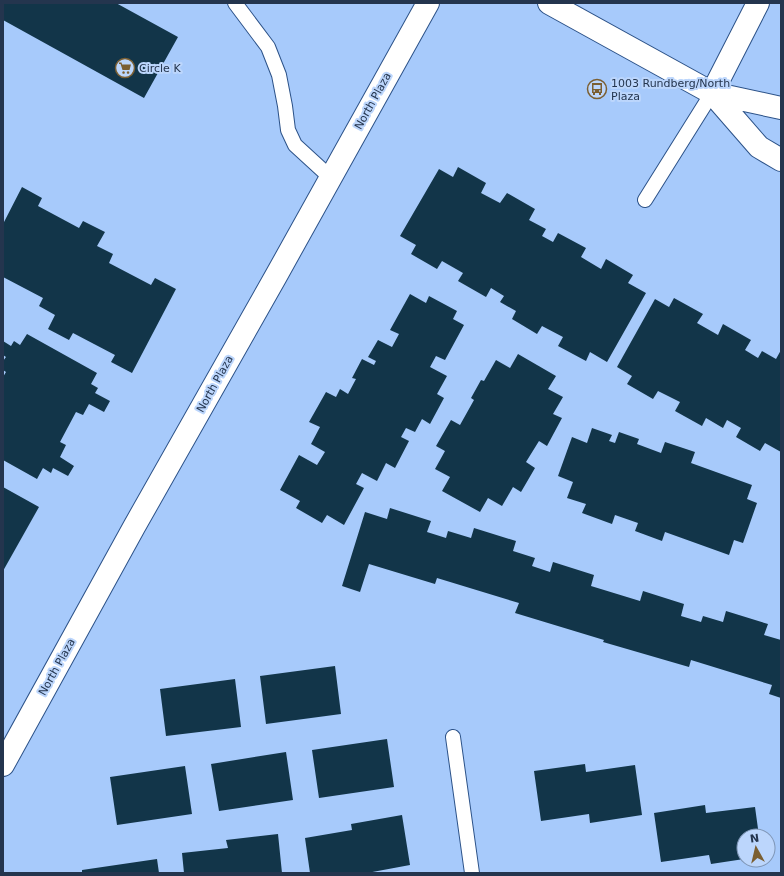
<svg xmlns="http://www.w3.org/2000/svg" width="784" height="876" font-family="'DejaVu Sans',sans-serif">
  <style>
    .building { fill: #123549 }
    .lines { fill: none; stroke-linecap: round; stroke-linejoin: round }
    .service-casing { stroke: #2c5288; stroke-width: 16 }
    .minor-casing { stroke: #2c5288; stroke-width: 24 }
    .secondary-casing { stroke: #2c5288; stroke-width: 24 }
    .service { stroke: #fff; stroke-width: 14 }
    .minor { stroke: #fff; stroke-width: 22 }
    .secondary { stroke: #fff; stroke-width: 22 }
    .labels { text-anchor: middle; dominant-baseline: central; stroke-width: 4; stroke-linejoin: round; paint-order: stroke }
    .poi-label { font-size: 11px; fill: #24354e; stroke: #bcd6fc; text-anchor: start }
    .street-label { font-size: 11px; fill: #24354e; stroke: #bcd6fc }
  </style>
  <rect width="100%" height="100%" fill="#a7cafb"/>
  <path class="building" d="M 3,3 L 116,3 L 178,37 L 144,98 L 3,20 Z
    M 458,167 L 486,183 L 481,193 L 500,203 L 507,193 L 535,209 L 529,220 L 546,229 L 542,236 L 553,242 L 558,233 L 586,248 L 581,257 L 601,269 L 606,259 L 633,275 L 628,283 L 646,293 L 607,362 L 590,352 L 586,361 L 558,346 L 563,337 L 542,326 L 537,334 L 512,319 L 516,311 L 500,302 L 504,296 L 491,288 L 486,297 L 458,281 L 463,273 L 442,261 L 437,269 L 411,254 L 416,245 L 400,236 L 439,169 L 453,177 Z
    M 22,187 L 42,198 L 38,206 L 79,228 L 83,221 L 105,232 L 97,246 L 113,254 L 109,263 L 151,285 L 155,278 L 176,289 L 132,373 L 111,362 L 115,355 L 73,333 L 69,340 L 48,329 L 55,315 L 39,306 L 43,298 L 3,277 L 3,224 Z
    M 410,294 L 426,303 L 429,296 L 457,311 L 453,319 L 464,325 L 445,360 L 436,356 L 430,367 L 447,376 L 437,394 L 444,398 L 430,424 L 422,419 L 415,432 L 406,428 L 401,437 L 409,441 L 395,468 L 386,463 L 377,481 L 362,473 L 356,484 L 364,488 L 344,525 L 327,515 L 322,523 L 296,508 L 300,501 L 280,490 L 299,455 L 317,465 L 325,452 L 311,444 L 320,427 L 309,422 L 326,392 L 336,397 L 340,389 L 348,394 L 356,379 L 352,378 L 362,359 L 374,365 L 376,361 L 368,357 L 378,340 L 392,347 L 399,334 L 390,330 Z
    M 674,298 L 703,314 L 697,323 L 718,335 L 723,324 L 751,340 L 745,350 L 758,358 L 762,351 L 776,359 L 781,350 L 781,452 L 765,443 L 760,451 L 736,437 L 741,428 L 727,420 L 723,428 L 706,418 L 702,426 L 675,411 L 680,402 L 658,391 L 653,399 L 627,384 L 632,376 L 617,367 L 655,299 L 669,307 Z
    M 27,334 L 97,373 L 91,384 L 98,388 L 95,393 L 110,401 L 104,412 L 89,404 L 83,415 L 76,412 L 60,442 L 66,445 L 60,457 L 74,466 L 68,476 L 53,468 L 51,473 L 43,468 L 37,479 L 3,460 L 3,377 L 6,372 L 3,370 L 3,361 L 6,357 L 3,355 L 3,341 L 11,346 L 14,341 L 20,345 Z
    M 518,354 L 556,376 L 548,389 L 563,397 L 553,414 L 562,418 L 547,446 L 539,441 L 526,462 L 535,468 L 521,492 L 513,487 L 502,506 L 488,498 L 480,512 L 442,491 L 450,477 L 435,469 L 445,451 L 436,446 L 451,420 L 460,425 L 474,400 L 471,398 L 481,380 L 484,381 L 496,360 L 510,368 Z
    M 592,428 L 612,435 L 609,441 L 615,443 L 619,432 L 639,439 L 637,444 L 661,453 L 665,442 L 695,452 L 691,463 L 752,485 L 747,499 L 757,503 L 743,543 L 734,540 L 729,555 L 665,532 L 662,541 L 635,531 L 638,523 L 615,515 L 612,524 L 582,513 L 586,504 L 567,498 L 573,482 L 558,476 L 572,437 L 587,443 Z
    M 3,487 L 39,507 L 3,571 Z
    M 390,508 L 431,521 L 427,532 L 446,538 L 448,531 L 471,538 L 474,528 L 516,541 L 513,551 L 535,558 L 532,566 L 550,572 L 553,562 L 594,575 L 591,586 L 640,601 L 643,591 L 684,604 L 681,616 L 701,622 L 703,616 L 723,622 L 726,611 L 768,624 L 764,635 L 781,640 L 781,698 L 769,694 L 772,685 L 691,660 L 689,667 L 603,642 L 604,640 L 515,613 L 519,603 L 437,578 L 435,584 L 369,564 L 360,592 L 342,586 L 365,512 L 387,519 Z
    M 335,666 L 341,714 L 266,724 L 260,676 Z
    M 235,679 L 241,727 L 166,736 L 160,689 Z
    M 387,739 L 394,787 L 319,798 L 312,750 Z
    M 286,752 L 293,800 L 219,811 L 211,764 Z
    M 585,764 L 586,772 L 635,765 L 642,815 L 590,823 L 589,814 L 541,821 L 534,771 Z
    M 185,766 L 192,814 L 117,825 L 110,777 Z
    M 705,805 L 706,813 L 755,807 L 759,836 L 744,836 L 744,859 L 711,864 L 709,855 L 661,862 L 654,813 Z
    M 402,815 L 410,865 L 367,873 L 310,873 L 305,838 L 352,830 L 351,824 Z
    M 278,834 L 282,873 L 184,873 L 182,853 L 228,848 L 226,840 Z
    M 157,859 L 159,873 L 82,873 L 82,870 Z"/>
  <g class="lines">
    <g class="service-casing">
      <path id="service" d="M 235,3 L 268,47 L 279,75 L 285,106 L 288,130 L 295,145 L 331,178
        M 645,200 L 712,93
        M 453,737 L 472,873"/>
    </g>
    <g class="minor-casing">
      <path id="minor" d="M 712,93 L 758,3
        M 3,765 L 134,527 L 276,276 L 428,3"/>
    </g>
    <g class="secondary-casing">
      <path id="secondary" d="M 549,3 L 712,93 L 781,108
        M 712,93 L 759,147 L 781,160"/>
    </g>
    <use href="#service" class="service"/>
    <use href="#minor" class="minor"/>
    <use href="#secondary" class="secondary"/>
  </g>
  <defs>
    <g id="supermarket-ring" transform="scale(1)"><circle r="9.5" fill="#bcd6fc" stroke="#7b5f32" stroke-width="1.5"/><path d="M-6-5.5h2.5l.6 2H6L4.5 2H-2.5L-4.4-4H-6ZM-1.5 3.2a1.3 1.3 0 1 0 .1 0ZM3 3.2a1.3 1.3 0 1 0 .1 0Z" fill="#7b5f32"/></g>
    <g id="bus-ring" transform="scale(1)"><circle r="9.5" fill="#bcd6fc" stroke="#7b5f32" stroke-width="1.5"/><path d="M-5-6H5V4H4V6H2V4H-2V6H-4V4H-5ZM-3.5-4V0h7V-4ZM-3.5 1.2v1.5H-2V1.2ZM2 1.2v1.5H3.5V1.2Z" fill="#7b5f32"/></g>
  </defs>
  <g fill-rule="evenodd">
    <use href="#supermarket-ring" x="125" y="68"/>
    <use href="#bus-ring" x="597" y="89"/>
  </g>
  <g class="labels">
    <g class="poi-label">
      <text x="139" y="68">Circle K</text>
      <text x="611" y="83">1003 Rundberg/North<tspan x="611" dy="13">Plaza</tspan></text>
    </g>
    <g class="street-label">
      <text transform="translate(373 101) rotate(-61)">North Plaza</text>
      <text transform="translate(215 384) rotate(-61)">North Plaza</text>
      <text transform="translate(57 667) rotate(-61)">North Plaza</text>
    </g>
  </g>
  <rect width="784" height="876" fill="none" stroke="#24354e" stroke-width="8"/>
  <g transform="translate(756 848) rotate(352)"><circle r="19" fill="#bcd6fc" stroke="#7f96b6"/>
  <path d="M0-3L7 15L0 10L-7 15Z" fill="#7b5f32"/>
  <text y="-6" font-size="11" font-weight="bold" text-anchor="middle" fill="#24354e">N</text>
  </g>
</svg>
